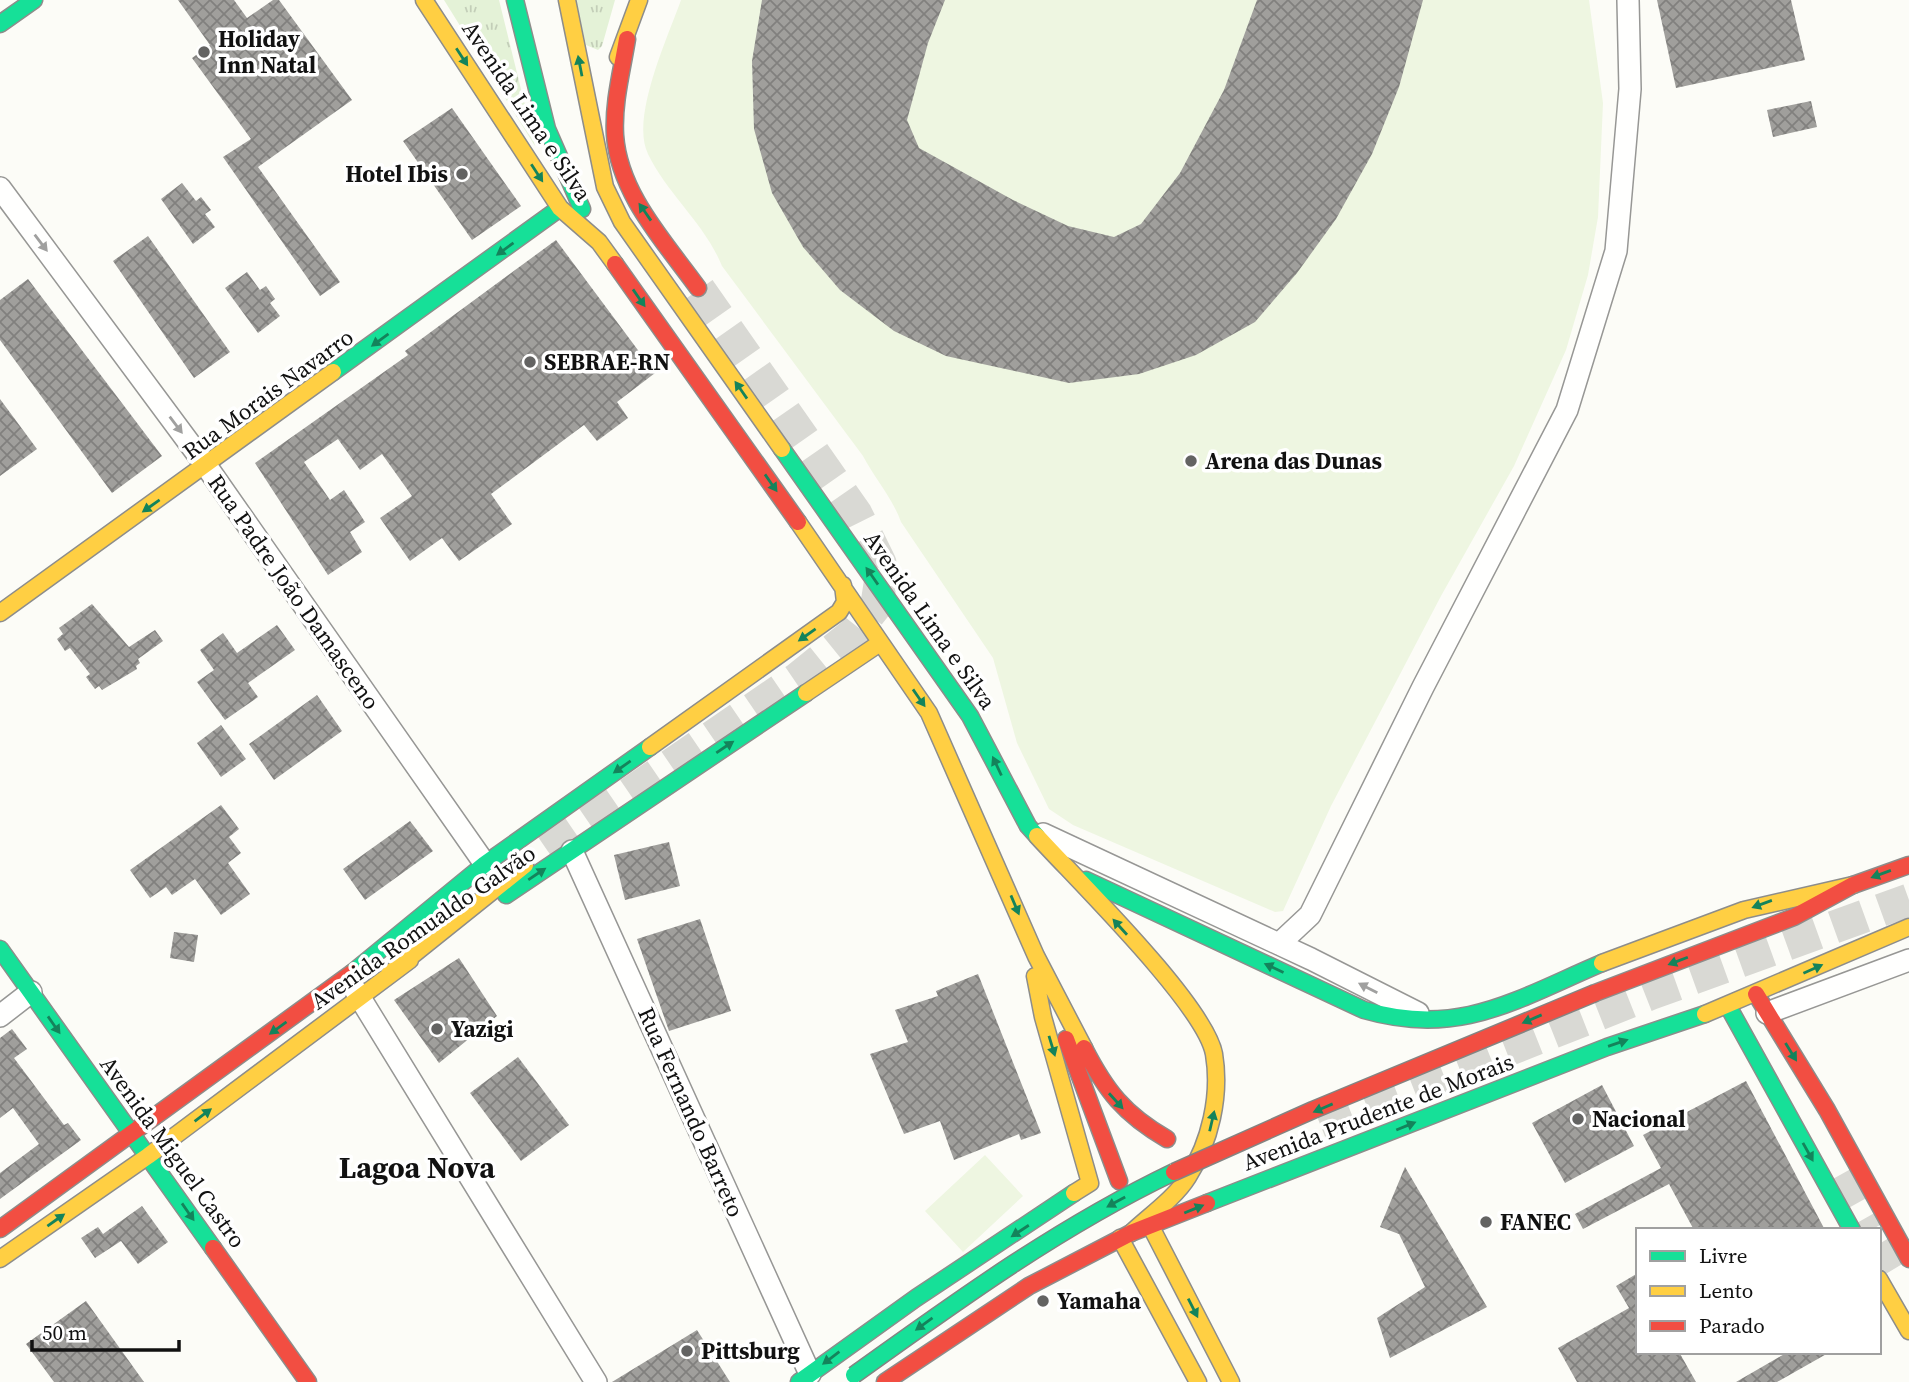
<svg xmlns="http://www.w3.org/2000/svg" width="1909" height="1382" font-family="'Source Serif 4',serif">
  <style>
    .grass { fill: url(#grass-tufts) }
    .pitch { fill: #eef6e1 }
    .building { fill: url(#building-cross-hatch) }
    .lines { fill: none; stroke-linecap: round; stroke-linejoin: round }
    .primary-tunnel { stroke: #d9d9d4; stroke-width: 33; stroke-dasharray: 33 17; stroke-linecap: butt }
    .street-casing { stroke: #979795; stroke-width: 24 }
    .fast-casing { stroke: #8d8d8b; stroke-width: 19 }
    .slow-casing { stroke: #8d8d8b; stroke-width: 19 }
    .jam-casing { stroke: #8d8d8b; stroke-width: 19 }
    .street { stroke: #fffffe; stroke-width: 21 }
    .fast { stroke: #16e098; stroke-width: 16 }
    .slow { stroke: #ffcf43; stroke-width: 16 }
    .jam { stroke: #f24e42; stroke-width: 16 }
    .fast-bridge-casing { stroke: #848482; stroke-width: 19; stroke-linecap: butt }
    .jam-bridge-casing { stroke: #848482; stroke-width: 19; stroke-linecap: butt }
    .fast-bridge { stroke: #16e098; stroke-width: 16 }
    .jam-bridge { stroke: #f24e42; stroke-width: 16 }
    .oneway { fill: #14835b }
    .oneway2 { fill: #a0a09f }
    .poi-dot { fill: #636362; stroke: #fff; stroke-width: 2.5 }
    .labels { text-anchor: middle; dominant-baseline: central; stroke-width: 7; stroke-linejoin: round; paint-order: stroke }
    .poi-label { font-size: 23px; font-weight: bold; fill: #111; stroke: #fff; text-anchor: start }
    .street-label { font-size: 23px; fill: #111; stroke: #fff }
    .district-label { font-size: 30px; font-weight: bold; fill: #111; stroke: #fff }
  </style>
  <defs>
    <pattern id="grass-tufts" width="24" height="20" patternUnits="userSpaceOnUse" patternTransform="scale(1.75)"><rect width="24" height="20" fill="#e4f2d7"/><path d="M3 7l-1-3M5 7V3M7 7l1-3M15 17l-1-3M17 17v-4M19 17l1-3" fill="none" stroke="#c3ceb8"/></pattern>
    <pattern id="building-cross-hatch" width="8" height="8" patternUnits="userSpaceOnUse" patternTransform="scale(1.75)"><rect width="8" height="8" fill="#a09f9c"/><path d="M0 0l8 8M0 8l8-8" fill="none" stroke="#81807e"/></pattern>
  </defs>
  <rect width="100%" height="100%" fill="#fcfcf7"/>
  <path class="grass" d="M 444,0 L 499,0 L 535,146 Z
    M 576,0 L 615,0 L 602,46 L 598,50 L 586,45 Z"/>
  <path class="pitch" d="M 681,0 L 1589,0 L 1603,103 L 1598,217 L 1588,275 L 1566,350 L 1514,466 L 1441,596 L 1331,806 L 1283,911 L 1275,912 L 1073,825 L 1049,809 L 1017,743 L 993,658 L 901,522 C 892,497 875,479 863,456 L 722,266 C 705,224 668,195 648,154 C 630,118 668,37 681,0 Z
    M 985,1155 L 1023,1196 L 963,1252 L 925,1211 Z"/>
  <path class="building" d="M 178,0 L 234,0 L 247,18 L 273,0 L 279,0 L 352,100 L 258,167 L 340,282 L 320,296 L 223,157 L 251,139 L 192,58 L 210,45 Z
    M 762,0 L 945,0 L 928,43 L 907,120 L 919,148 L 1013,200 L 1068,226 L 1114,237 L 1141,224 L 1180,173 L 1224,90 L 1257,0 L 1423,0 L 1399,87 L 1372,154 L 1336,219 L 1297,273 L 1255,322 L 1196,355 L 1139,374 L 1069,383 L 946,356 L 894,331 L 840,290 L 803,247 L 772,193 L 754,129 L 752,61 Z
    M 1657,0 L 1791,0 L 1805,60 L 1676,88 Z
    M 1811,101 L 1817,127 L 1773,137 L 1767,110 Z
    M 452,108 L 521,206 L 472,240 L 403,141 Z
    M 182,183 L 196,201 L 201,197 L 211,210 L 205,214 L 215,227 L 193,244 L 161,199 Z
    M 148,236 L 230,352 L 194,378 L 113,261 Z
    M 556,240 L 655,373 L 617,402 L 628,418 L 597,441 L 584,425 L 491,494 L 512,524 L 459,561 L 442,538 L 410,561 L 380,518 L 412,496 L 382,454 L 360,470 L 338,439 L 304,462 L 330,500 L 344,490 L 365,522 L 350,532 L 362,552 L 328,575 L 255,463 L 408,355 L 405,351 Z
    M 247,272 L 260,290 L 266,286 L 275,299 L 270,303 L 280,316 L 258,333 L 225,288 Z
    M 28,279 L 162,456 L 112,493 L 0,340 L 0,300 Z
    M 0,399 L 37,449 L 0,476 Z
    M 92,604 L 129,647 L 155,630 L 163,641 L 138,659 L 140,663 L 136,666 L 137,669 L 102,690 L 99,686 L 95,689 L 86,677 L 90,674 L 70,648 L 65,651 L 57,639 L 63,634 L 59,628 Z
    M 277,625 L 295,650 L 248,683 L 258,697 L 225,720 L 197,682 L 214,670 L 200,650 L 223,633 L 237,653 Z
    M 317,695 L 342,731 L 274,780 L 249,744 Z
    M 221,725 L 246,759 L 221,777 L 197,743 Z
    M 221,805 L 239,829 L 229,837 L 241,853 L 228,863 L 250,894 L 221,915 L 195,879 L 172,895 L 166,887 L 150,898 L 130,870 Z
    M 410,821 L 433,851 L 365,900 L 343,869 Z
    M 669,842 L 680,886 L 625,900 L 614,855 Z
    M 700,919 L 731,1011 L 669,1031 L 637,939 Z
    M 174,932 L 198,935 L 194,962 L 170,958 Z
    M 459,958 L 497,1016 L 439,1063 L 394,1000 Z
    M 978,974 L 1041,1133 L 1021,1140 L 1019,1134 L 954,1160 L 940,1121 L 904,1134 L 870,1054 L 908,1042 L 895,1010 L 938,996 L 936,991 Z
    M 12,1029 L 27,1049 L 14,1058 L 64,1125 L 68,1123 L 81,1140 L 0,1199 L 0,1173 L 39,1144 L 13,1108 L 0,1118 L 0,1038 Z
    M 518,1057 L 569,1125 L 521,1161 L 470,1093 Z
    M 1746,1081 L 1825,1230 L 1694,1230 L 1669,1184 L 1583,1229 L 1575,1214 L 1661,1168 L 1643,1135 Z
    M 1602,1085 L 1634,1146 L 1565,1183 L 1532,1123 Z
    M 1405,1167 L 1487,1307 L 1390,1358 L 1377,1318 L 1425,1287 L 1399,1234 L 1380,1227 Z
    M 142,1206 L 168,1242 L 138,1264 L 121,1241 L 95,1258 L 81,1238 L 98,1227 L 103,1234 Z
    M 1638,1273 L 1638,1352 L 1679,1352 L 1696,1382 L 1577,1382 L 1558,1348 L 1629,1308 L 1616,1286 Z
    M 86,1301 L 144,1382 L 54,1382 L 26,1344 Z
    M 697,1330 L 730,1382 L 612,1382 Z
    M 1788,1352 L 1830,1352 L 1777,1382 L 1736,1382 Z"/>
  <g class="lines">
    <path class="primary-tunnel" d="M 547,850 L 797,679 L 853,634 L 877,604 L 881,578 L 880,563 L 856,514 L 698,288
      M 1320,1124 L 1652,993 L 1909,900
      M 1840,1175 L 1871,1230
      M 1879,1244 L 1894,1269"/>
    <g class="street-casing">
      <path id="street" d="M 0,188 L 207,467 L 485,864
        M 1043,834 L 1311,959 L 1418,1013
        M 572,851 L 810,1374
        M 1279,944 L 1310,915 L 1423,687 L 1567,410 L 1616,251 L 1630,89 L 1628,0
        M 354,988 L 596,1382
        M 1767,1013 L 1909,960
        M 0,1016 L 31,992"/>
    </g>
    <g class="fast-casing">
      <path id="fast" d="M 515,0 L 547,129 L 582,209
        M 0,24 L 34,0
        M 333,372 L 560,208
        M 782,449 L 970,716 L 1028,826 L 1037,836
        M 1086,880 L 1364,1010 C 1460,1038 1517,999 1602,963
        M 506,895 L 806,693
        M 0,949 L 213,1248
        M 352,973 L 485,864 L 650,747
        M 1728,1006 L 1852,1230
        M 1207,1203 L 1607,1047 L 1705,1014
        M 799,1382 L 916,1298 L 1074,1193"/>
    </g>
    <g class="slow-casing">
      <path id="slow" d="M 424,0 L 560,208 L 599,242 L 615,264
        M 567,0 L 605,187 L 622,222 L 782,449
        M 618,57 L 639,0
        M 798,522 L 929,713 L 1036,956 L 1084,1048
        M 0,613 L 333,372
        M 806,693 L 880,643
        M 650,747 L 839,612 L 845,602 L 843,585
        M 1037,836 C 1076,879 1205,1005 1214,1054 C 1221,1096 1210,1142 1188,1177 C 1175,1198 1149,1216 1131,1233
        M 1602,963 L 1744,910 L 1853,885
        M 389,974 L 525,865
        M 1035,976 L 1043,1017 L 1090,1183 L 1074,1193
        M 1705,1014 L 1909,927
        M 1150,1225 L 1231,1382
        M 1120,1238 L 1198,1382
        M 0,1259 L 148,1156 L 410,960
        M 1879,1279 L 1909,1331"/>
    </g>
    <g class="jam-casing">
      <path id="jam" d="M 627,39 C 622,70 613,103 615,135 C 619,194 665,242 698,288
        M 615,264 L 798,522
        M 1595,993 L 1794,917 L 1853,885 L 1909,865
        M 1756,994 L 1827,1110 L 1909,1259
        M 1066,1039 L 1119,1181
        M 1084,1048 C 1106,1091 1124,1114 1167,1139
        M 0,1229 L 352,973
        M 213,1248 L 308,1382
        M 885,1382 L 1029,1286 L 1131,1233 L 1207,1203"/>
    </g>
    <use href="#street" class="street"/>
    <use href="#fast" class="fast"/>
    <use href="#slow" class="slow"/>
    <use href="#jam" class="jam"/>
    <g class="fast-bridge-casing">
      <path id="fast-bridge" d="M 854,1375 C 957,1301 1059,1227 1174,1172"/>
    </g>
    <g class="jam-bridge-casing">
      <path id="jam-bridge" d="M 1174,1172 L 1313,1110 L 1595,993"/>
    </g>
    <use href="#fast-bridge" class="fast-bridge"/>
    <use href="#jam-bridge" class="jam-bridge"/>
  </g>
  <defs><path id="oneway-solid" d="M-6-.8H1V-3.2L6.5 0L1 3.2V.8H-6Z" transform="scale(1.75)"/></defs>
  <g class="oneway">
    <use href="#oneway-solid" transform="translate(462 57) rotate(57)"/>
    <use href="#oneway-solid" transform="translate(580 66) rotate(-101)"/>
    <use href="#oneway-solid" transform="translate(537 173) rotate(57)"/>
    <use href="#oneway-solid" transform="translate(645 212) rotate(-125)"/>
    <use href="#oneway-solid" transform="translate(505 249) rotate(144)"/>
    <use href="#oneway-solid" transform="translate(639 298) rotate(55)"/>
    <use href="#oneway-solid" transform="translate(380 340) rotate(144)"/>
    <use href="#oneway-solid" transform="translate(741 390) rotate(-125)"/>
    <use href="#oneway-solid" transform="translate(771 483) rotate(55)"/>
    <use href="#oneway-solid" transform="translate(151 506) rotate(145)"/>
    <use href="#oneway-solid" transform="translate(872 576) rotate(-125)"/>
    <use href="#oneway-solid" transform="translate(807 635) rotate(145)"/>
    <use href="#oneway-solid" transform="translate(919 698) rotate(55)"/>
    <use href="#oneway-solid" transform="translate(725 747) rotate(-34)"/>
    <use href="#oneway-solid" transform="translate(997 766) rotate(-115)"/>
    <use href="#oneway-solid" transform="translate(622 767) rotate(145)"/>
    <use href="#oneway-solid" transform="translate(537 874) rotate(-34)"/>
    <use href="#oneway-solid" transform="translate(1881 874) rotate(160)"/>
    <use href="#oneway-solid" transform="translate(1762 904) rotate(160)"/>
    <use href="#oneway-solid" transform="translate(1015 905) rotate(67)"/>
    <use href="#oneway-solid" transform="translate(1120 927) rotate(-132)"/>
    <use href="#oneway-solid" transform="translate(1678 961) rotate(159)"/>
    <use href="#oneway-solid" transform="translate(1274 968) rotate(-155)"/>
    <use href="#oneway-solid" transform="translate(1813 969) rotate(-24)"/>
    <use href="#oneway-solid" transform="translate(1532 1019) rotate(157)"/>
    <use href="#oneway-solid" transform="translate(54 1025) rotate(55)"/>
    <use href="#oneway-solid" transform="translate(278 1028) rotate(144)"/>
    <use href="#oneway-solid" transform="translate(1618 1043) rotate(-19)"/>
    <use href="#oneway-solid" transform="translate(1052 1046) rotate(73)"/>
    <use href="#oneway-solid" transform="translate(1791 1052) rotate(58)"/>
    <use href="#oneway-solid" transform="translate(1116 1101) rotate(48)"/>
    <use href="#oneway-solid" transform="translate(1323 1108) rotate(157)"/>
    <use href="#oneway-solid" transform="translate(203 1115) rotate(-37)"/>
    <use href="#oneway-solid" transform="translate(1212 1121) rotate(-77)"/>
    <use href="#oneway-solid" transform="translate(1406 1126) rotate(-22)"/>
    <use href="#oneway-solid" transform="translate(1808 1152) rotate(61)"/>
    <use href="#oneway-solid" transform="translate(1116 1202) rotate(151)"/>
    <use href="#oneway-solid" transform="translate(1194 1209) rotate(-22)"/>
    <use href="#oneway-solid" transform="translate(188 1212) rotate(55)"/>
    <use href="#oneway-solid" transform="translate(56 1220) rotate(-35)"/>
    <use href="#oneway-solid" transform="translate(1020 1231) rotate(147)"/>
    <use href="#oneway-solid" transform="translate(1193 1308) rotate(63)"/>
    <use href="#oneway-solid" transform="translate(924 1324) rotate(144)"/>
    <use href="#oneway-solid" transform="translate(831 1358) rotate(143)"/>
  </g>
  <g class="oneway2">
    <use href="#oneway-solid" transform="translate(41 243) rotate(53)"/>
    <use href="#oneway-solid" transform="translate(176 425) rotate(53)"/>
    <use href="#oneway-solid" transform="translate(1368 988) rotate(-153)"/>
  </g>
  <g class="poi-dot">
    <circle cx="204" cy="52" r="7"/>
    <circle cx="462" cy="174" r="7"/>
    <circle cx="530" cy="362" r="7"/>
    <circle cx="1191" cy="461" r="7"/>
    <circle cx="437" cy="1029" r="7"/>
    <circle cx="1578" cy="1119" r="7"/>
    <circle cx="1486" cy="1222" r="7"/>
    <circle cx="1043" cy="1301" r="7"/>
    <circle cx="687" cy="1351" r="7"/>
  </g>
  <g class="labels">
    <g class="poi-label">
      <text x="218" y="39">Holiday<tspan x="218" dy="26">Inn Natal</tspan></text>
      <text x="448" y="174" text-anchor="end">Hotel Ibis</text>
      <text x="544" y="362">SEBRAE-RN</text>
      <text x="1205" y="461">Arena das Dunas</text>
      <text x="451" y="1029">Yazigi</text>
      <text x="1592" y="1119">Nacional</text>
      <text x="1500" y="1222">FANEC</text>
      <text x="1057" y="1301">Yamaha</text>
      <text x="701" y="1351">Pittsburg</text>
    </g>
    <g class="street-label">
      <text transform="translate(527 111) rotate(56)">Avenida Lima e Silva</text>
      <text transform="translate(268 394) rotate(-36)">Rua Morais Navarro</text>
      <text transform="translate(294 592) rotate(55)">Rua Padre João Damasceno</text>
      <text transform="translate(930 620) rotate(55)">Avenida Lima e Silva</text>
      <text transform="translate(423 927) rotate(-35)">Avenida Romualdo Galvão</text>
      <text transform="translate(691 1112) rotate(66)">Rua Fernando Barreto</text>
      <text transform="translate(1378 1112) rotate(-21)">Avenida Prudente de Morais</text>
      <text transform="translate(173 1152) rotate(54)">Avenida Miguel Castro</text>
    </g>
    <g class="district-label">
      <text x="417" y="1167">Lagoa Nova</text>
    </g>
  </g>
  <rect x="1636" y="1228" width="245" height="126" fill="#ffffff" stroke="#a0a0a0" stroke-width="2"/>
  <rect x="1650" y="1251" width="35" height="10" fill="#16e098" stroke="#a0a0a0" stroke-width="2"/>
  <text x="1699" y="1263" font-size="21" fill="#111111">Livre</text>
  <rect x="1650" y="1286" width="35" height="10" fill="#ffcf43" stroke="#a0a0a0" stroke-width="2"/>
  <text x="1699" y="1298" font-size="21" fill="#111111">Lento</text>
  <rect x="1650" y="1321" width="35" height="10" fill="#f24e42" stroke="#a0a0a0" stroke-width="2"/>
  <text x="1699" y="1333" font-size="21" fill="#111111">Parado</text>
  <path d="M32 1340v10h147v-10" fill="none" stroke="#111111" stroke-width="3.5"/>
  <text x="42" y="1340" font-size="21" fill="#111111" stroke="#ffffff" stroke-width="5" paint-order="stroke">50 m</text>
</svg>
